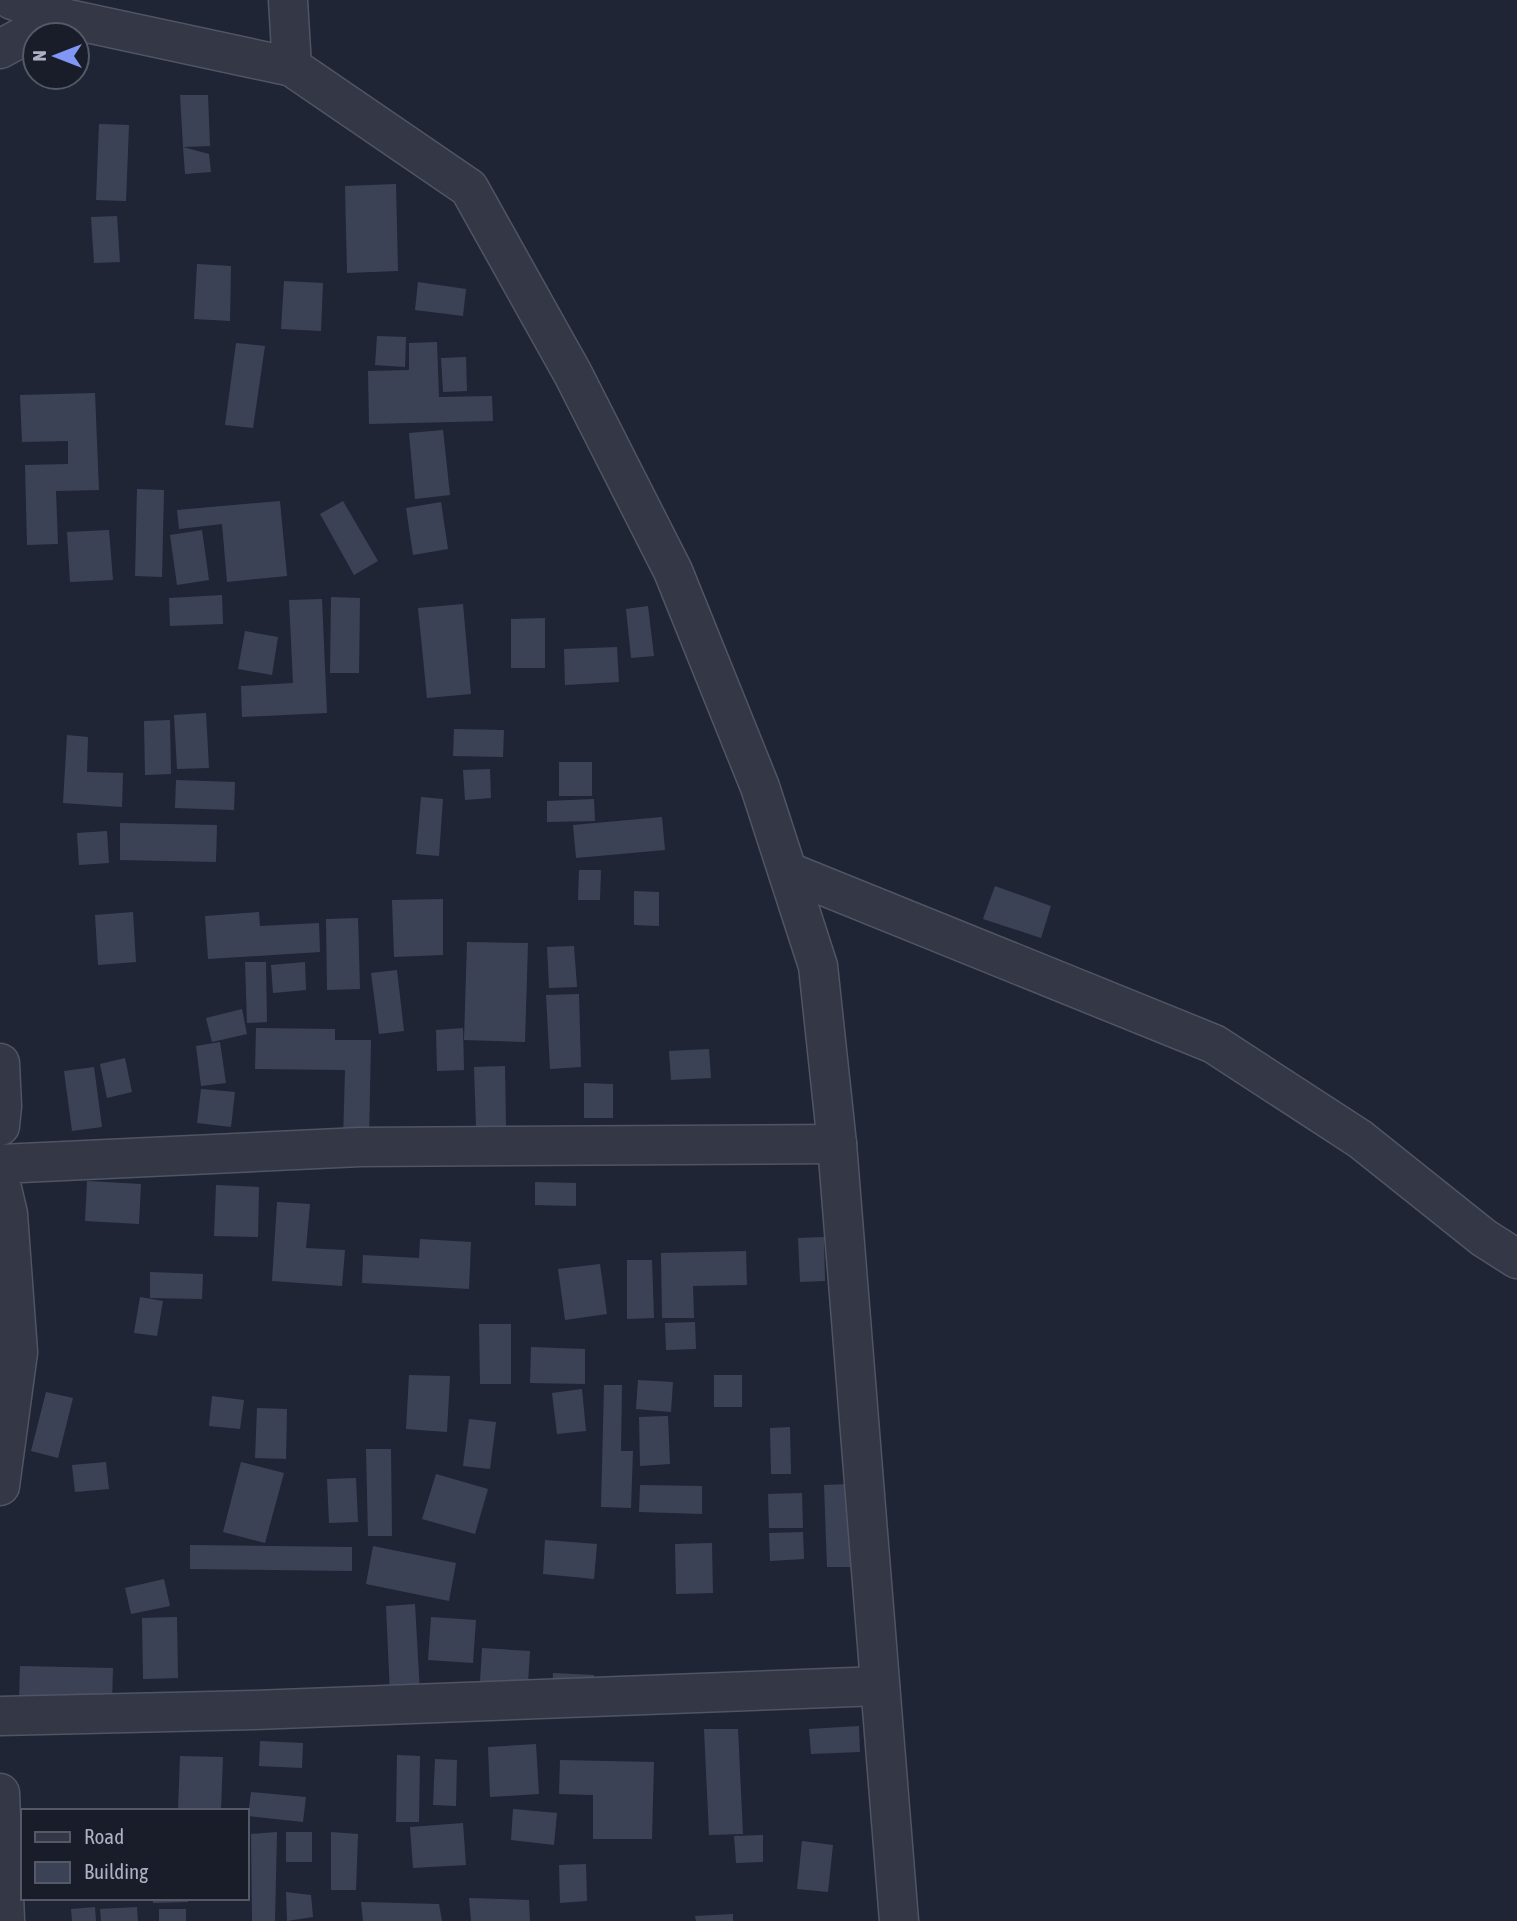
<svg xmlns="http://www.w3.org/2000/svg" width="1517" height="1921" font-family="'Asap Condensed',sans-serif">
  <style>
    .building { fill: #3c4256 }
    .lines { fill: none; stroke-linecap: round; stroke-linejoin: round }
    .minor-casing { stroke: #515464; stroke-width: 41 }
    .tertiary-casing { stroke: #515464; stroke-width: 41 }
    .minor { stroke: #333746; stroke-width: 38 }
    .tertiary { stroke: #333746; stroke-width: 38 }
  </style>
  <rect width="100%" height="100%" fill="#202535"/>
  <path class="building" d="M 180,95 L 208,95 L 210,146 L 183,147 Z
    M 99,124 L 129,125 L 126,201 L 96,200 Z
    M 183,147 L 209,154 L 211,172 L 185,174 Z
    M 396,184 L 398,271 L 347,273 L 345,186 Z
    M 117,216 L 120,262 L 94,263 L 91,217 Z
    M 197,264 L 231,266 L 230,321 L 194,319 Z
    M 284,281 L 323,283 L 321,331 L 281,329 Z
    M 418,282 L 466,289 L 463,316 L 415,310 Z
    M 377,336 L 406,337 L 405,367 L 375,365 Z
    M 437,342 L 439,397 L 492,396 L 493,421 L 369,424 L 368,371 L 409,370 L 409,343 Z
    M 236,343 L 265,346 L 253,428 L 225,425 Z
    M 466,357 L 467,391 L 443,392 L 441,358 Z
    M 95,393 L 99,490 L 56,491 L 58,544 L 27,545 L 25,465 L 68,464 L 68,441 L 22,442 L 20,395 Z
    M 443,430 L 450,495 L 415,499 L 409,433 Z
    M 137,489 L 164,490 L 162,577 L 135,576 Z
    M 280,501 L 287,576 L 227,582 L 222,524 L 179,529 L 177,510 Z
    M 343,501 L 378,561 L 354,575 L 320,514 Z
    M 441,502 L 448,549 L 413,555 L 406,508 Z
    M 109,530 L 113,580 L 70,582 L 67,532 Z
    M 202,530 L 209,580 L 177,585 L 170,535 Z
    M 222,595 L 223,624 L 170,626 L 169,598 Z
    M 331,597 L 360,598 L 359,673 L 330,673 Z
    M 322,599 L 327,713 L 242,717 L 241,686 L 293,683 L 289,600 Z
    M 463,604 L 471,694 L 427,698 L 418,608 Z
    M 648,606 L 654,656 L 631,658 L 626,609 Z
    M 545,618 L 545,668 L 511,668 L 511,619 Z
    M 245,631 L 278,637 L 272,675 L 238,669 Z
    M 617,647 L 619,682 L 565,685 L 564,649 Z
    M 206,713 L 209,768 L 177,769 L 174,715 Z
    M 170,720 L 171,774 L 145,775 L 144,721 Z
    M 454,729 L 504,730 L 503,757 L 453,756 Z
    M 67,735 L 88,737 L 87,772 L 123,773 L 122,807 L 63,803 Z
    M 559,762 L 592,762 L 592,796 L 559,796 Z
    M 490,769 L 491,798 L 465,800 L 463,770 Z
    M 176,780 L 235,782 L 234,810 L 175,808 Z
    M 421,797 L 443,799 L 439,856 L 416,854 Z
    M 594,799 L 595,821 L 547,822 L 547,801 Z
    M 662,817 L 665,850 L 576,858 L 573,825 Z
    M 120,823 L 217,825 L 216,862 L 120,860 Z
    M 107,831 L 109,863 L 79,865 L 77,833 Z
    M 579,870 L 601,870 L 600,900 L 578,900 Z
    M 995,886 L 1051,906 L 1041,938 L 983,919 Z
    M 634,891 L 659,892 L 659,926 L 634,925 Z
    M 443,899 L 443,955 L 394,957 L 392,900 Z
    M 133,912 L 136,962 L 98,965 L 95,915 Z
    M 259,912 L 260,926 L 319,923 L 320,952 L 208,959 L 205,916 Z
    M 358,918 L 360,989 L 327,990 L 326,919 Z
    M 467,942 L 528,943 L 525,1042 L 464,1040 Z
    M 574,946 L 577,987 L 549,988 L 547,947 Z
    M 245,962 L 266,962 L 267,1022 L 247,1023 Z
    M 305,962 L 306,990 L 273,993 L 271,965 Z
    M 397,970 L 404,1031 L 379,1034 L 371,973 Z
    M 579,994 L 581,1067 L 550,1069 L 546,995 Z
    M 242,1009 L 247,1034 L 212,1042 L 206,1018 Z
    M 256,1028 L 335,1029 L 335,1040 L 371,1040 L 369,1142 L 343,1141 L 345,1070 L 255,1069 Z
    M 463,1028 L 464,1070 L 437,1071 L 436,1030 Z
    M 220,1042 L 226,1083 L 201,1086 L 196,1046 Z
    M 709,1049 L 711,1078 L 671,1080 L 669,1051 Z
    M 125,1058 L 132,1092 L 107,1098 L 100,1064 Z
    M 505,1066 L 506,1127 L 476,1127 L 474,1067 Z
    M 94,1067 L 102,1127 L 72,1131 L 64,1071 Z
    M 584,1083 L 613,1084 L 613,1118 L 584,1118 Z
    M 201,1089 L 235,1092 L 231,1127 L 197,1123 Z
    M 87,1181 L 141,1184 L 139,1224 L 85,1221 Z
    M 535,1182 L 576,1183 L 576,1206 L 535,1205 Z
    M 216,1185 L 259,1187 L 258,1237 L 214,1236 Z
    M 277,1202 L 310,1204 L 306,1248 L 345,1250 L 342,1286 L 272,1281 Z
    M 824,1237 L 825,1281 L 800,1282 L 798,1238 Z
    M 420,1239 L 471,1242 L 469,1289 L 362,1283 L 363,1255 L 419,1258 Z
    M 746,1251 L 747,1285 L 693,1286 L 694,1318 L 662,1318 L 661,1253 Z
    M 627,1260 L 652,1260 L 654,1318 L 627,1319 Z
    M 600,1264 L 607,1314 L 565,1320 L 558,1269 Z
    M 150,1272 L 203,1274 L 202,1299 L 150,1298 Z
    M 140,1297 L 163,1301 L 157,1336 L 134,1333 Z
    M 695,1322 L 696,1349 L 666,1350 L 665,1323 Z
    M 479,1324 L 511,1324 L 511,1384 L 480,1384 Z
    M 531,1347 L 585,1349 L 585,1384 L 530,1383 Z
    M 409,1375 L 450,1376 L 447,1432 L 406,1429 Z
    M 714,1375 L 742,1375 L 742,1407 L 714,1407 Z
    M 638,1380 L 673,1382 L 671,1412 L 636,1409 Z
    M 604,1385 L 622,1385 L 621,1451 L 633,1451 L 631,1508 L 601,1507 Z
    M 582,1389 L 586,1431 L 557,1434 L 552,1393 Z
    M 46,1392 L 73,1398 L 58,1458 L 31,1451 Z
    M 212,1396 L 244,1400 L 240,1429 L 209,1426 Z
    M 257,1408 L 287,1409 L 286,1459 L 255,1458 Z
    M 668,1416 L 670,1464 L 640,1466 L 639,1417 Z
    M 469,1419 L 496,1422 L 490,1469 L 463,1466 Z
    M 790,1427 L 791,1474 L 771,1474 L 770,1428 Z
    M 366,1449 L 391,1449 L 392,1536 L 368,1536 Z
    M 106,1462 L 109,1489 L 75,1492 L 72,1465 Z
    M 241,1462 L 284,1473 L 265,1543 L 223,1532 Z
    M 436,1474 L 488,1489 L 475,1534 L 422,1519 Z
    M 356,1478 L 358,1522 L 329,1523 L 327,1479 Z
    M 849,1484 L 852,1567 L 827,1567 L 824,1485 Z
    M 640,1485 L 702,1486 L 702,1514 L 639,1512 Z
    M 802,1493 L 803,1528 L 769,1528 L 768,1494 Z
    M 803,1532 L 804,1559 L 770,1561 L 769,1533 Z
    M 545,1540 L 597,1544 L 594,1579 L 543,1574 Z
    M 712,1543 L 713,1593 L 676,1594 L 675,1544 Z
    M 190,1545 L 352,1547 L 352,1571 L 190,1569 Z
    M 373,1546 L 456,1563 L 449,1601 L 366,1584 Z
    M 164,1579 L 170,1606 L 131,1614 L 125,1588 Z
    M 415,1604 L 420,1693 L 390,1695 L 386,1606 Z
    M 177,1617 L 178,1678 L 143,1679 L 142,1618 Z
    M 431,1617 L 476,1620 L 473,1663 L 428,1660 Z
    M 482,1648 L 530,1651 L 527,1700 L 479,1698 Z
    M 20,1666 L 113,1668 L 112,1702 L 19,1700 Z
    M 553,1673 L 594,1675 L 593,1698 L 552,1696 Z
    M 859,1726 L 860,1752 L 811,1754 L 809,1729 Z
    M 704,1729 L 738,1729 L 743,1834 L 709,1835 Z
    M 260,1741 L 303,1743 L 302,1768 L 259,1766 Z
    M 536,1744 L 539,1794 L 490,1797 L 488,1747 Z
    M 397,1755 L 420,1756 L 419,1822 L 396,1822 Z
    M 180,1756 L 223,1757 L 221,1811 L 178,1811 Z
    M 435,1759 L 457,1760 L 456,1806 L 433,1805 Z
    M 560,1760 L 654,1762 L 652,1839 L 593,1839 L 593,1795 L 559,1794 Z
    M 251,1792 L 306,1797 L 303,1822 L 248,1816 Z
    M 513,1809 L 557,1813 L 554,1845 L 511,1840 Z
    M 463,1823 L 466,1865 L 413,1868 L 410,1827 Z
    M 277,1832 L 275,1921 L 252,1921 L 251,1834 Z
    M 286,1832 L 312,1832 L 312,1862 L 286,1862 Z
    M 331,1832 L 358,1834 L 356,1890 L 331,1890 Z
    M 763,1835 L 763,1862 L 736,1863 L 734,1836 Z
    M 802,1841 L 833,1845 L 828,1892 L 797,1889 Z
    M 586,1864 L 587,1901 L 560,1903 L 559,1865 Z
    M 286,1892 L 311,1895 L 313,1917 L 287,1921 Z
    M 152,1898 L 188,1898 L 188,1902 L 153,1903 Z
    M 469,1898 L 529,1900 L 530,1921 L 471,1921 Z
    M 361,1902 L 439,1904 L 442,1921 L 363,1921 Z
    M 95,1907 L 96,1921 L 72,1921 L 71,1909 Z
    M 137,1907 L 138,1921 L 101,1921 L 100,1909 Z
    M 159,1909 L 186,1909 L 186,1921 L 159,1921 Z
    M 733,1914 L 733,1921 L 696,1921 L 695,1916 Z"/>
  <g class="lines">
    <g class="minor-casing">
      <path id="minor" d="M 0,49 L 59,17
        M 789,872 L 1214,1044 L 1360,1139 L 1484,1238 L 1517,1259
        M 0,1063 L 2,1106 L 0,1126
        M 0,1164 L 360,1147 L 837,1144
        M 0,1180 L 8,1214 L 18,1352 L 0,1486
        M 0,1716 L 254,1710 L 880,1686
        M 0,1793 L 5,1921"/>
    </g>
    <g class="tertiary-casing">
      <path id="tertiary" d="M 12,0 L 59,17 L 292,67 L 469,188 L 573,374 L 673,571 L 760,787 L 818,966 L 837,1144 L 899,1921
        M 288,0 L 292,67"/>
    </g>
    <use href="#minor" class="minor"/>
    <use href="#tertiary" class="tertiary"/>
  </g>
  <rect x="21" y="1809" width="228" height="91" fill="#191d2a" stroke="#545867" stroke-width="2"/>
  <rect x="35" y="1832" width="35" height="10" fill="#333746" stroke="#545867" stroke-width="2"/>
  <text x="84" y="1844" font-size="21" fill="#adb1c3">Road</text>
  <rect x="35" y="1862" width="35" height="21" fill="#3c4256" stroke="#545867" stroke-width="2"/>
  <text x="84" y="1879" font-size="21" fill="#adb1c3">Building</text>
  <g transform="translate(56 56) rotate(270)"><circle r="33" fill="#191d2a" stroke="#545867" stroke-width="2"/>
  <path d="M0-5L12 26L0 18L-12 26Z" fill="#8197f4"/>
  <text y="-10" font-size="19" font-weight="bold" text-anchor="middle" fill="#adb1c3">N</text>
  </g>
</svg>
